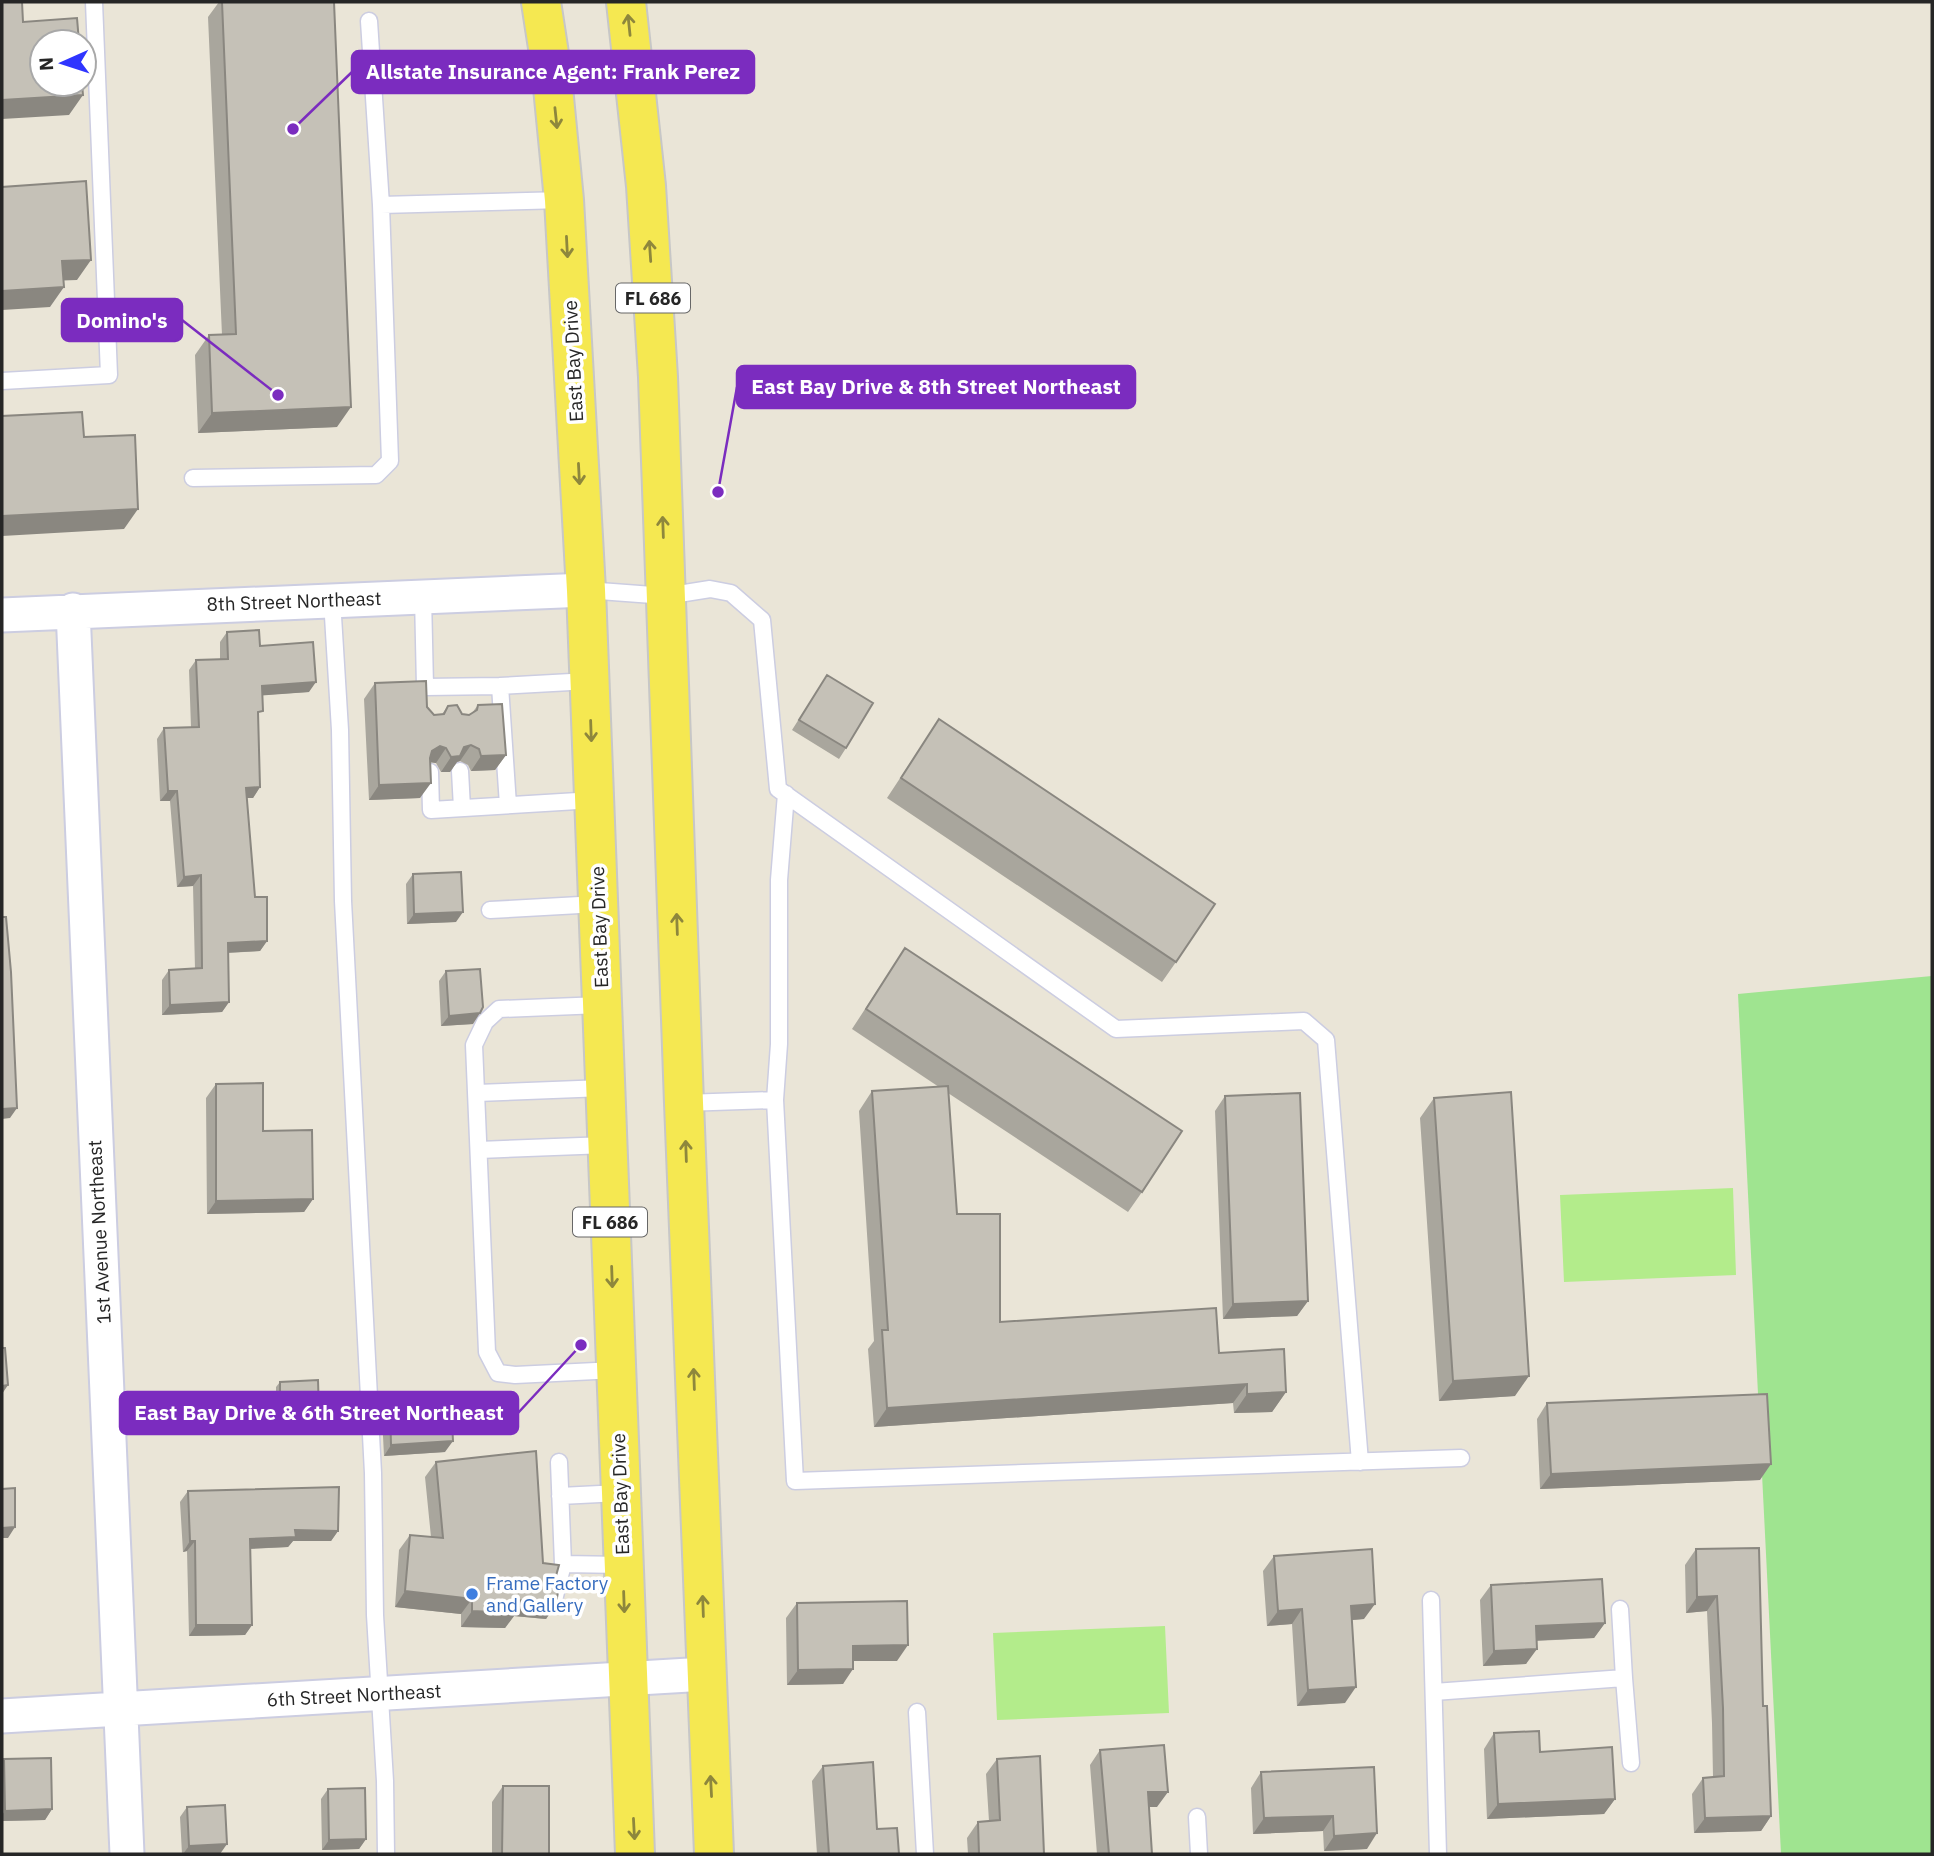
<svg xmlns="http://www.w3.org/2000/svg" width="1934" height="1856" font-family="'IBM Plex Sans',sans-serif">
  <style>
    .green { fill: #9fe490 }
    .pitch { fill: #b3ec8b }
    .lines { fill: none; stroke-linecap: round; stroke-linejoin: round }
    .lane-casing { stroke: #cccde1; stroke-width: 19 }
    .street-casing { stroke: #cccde1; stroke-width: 37 }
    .primary-casing { stroke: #c7c7c7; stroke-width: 42 }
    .lane { stroke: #fff; stroke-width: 16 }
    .street { stroke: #fff; stroke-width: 33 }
    .primary { stroke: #f5e851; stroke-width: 38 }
    .wall { fill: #a9a69d }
    .shaded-wall { fill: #8a8780 }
    .building { fill: #c5c1b7; stroke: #8a8780; stroke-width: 2 }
    .oneway { stroke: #8e873c }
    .shop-dot { fill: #3f7fe0; stroke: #fff; stroke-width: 2.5 }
    .labels { text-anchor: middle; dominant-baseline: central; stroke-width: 7; stroke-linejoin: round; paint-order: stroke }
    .shield { fill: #fff; stroke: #676767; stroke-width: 2 }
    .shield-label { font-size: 18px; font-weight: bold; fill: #262626 }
    .street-label { font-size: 19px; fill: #262626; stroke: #fff }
    .shop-label { font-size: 19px; fill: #366cbe; stroke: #fff; text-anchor: start }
    .leader { fill: none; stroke: #7b2cbf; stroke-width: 2.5 }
    .callout-dot { fill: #7b2cbf; stroke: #fff; stroke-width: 2.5 }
    .callout { fill: #7b2cbf; stroke: #7b2cbf; stroke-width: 2.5 }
    .callout-label { font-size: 21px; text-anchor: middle; font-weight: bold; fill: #fff }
  </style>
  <rect width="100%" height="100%" fill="#eae5d7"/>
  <path class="green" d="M 1932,976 L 1932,1854 L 1781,1854 L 1738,994 Z"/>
  <path class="pitch" d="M 1733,1188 L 1736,1275 L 1564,1282 L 1560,1195 Z
    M 1165,1626 L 1169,1713 L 997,1720 L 993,1633 Z"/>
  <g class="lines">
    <g class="lane-casing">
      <path id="lane" d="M 369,21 L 381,205 L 564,200
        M 2,381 L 109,375 L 94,2
        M 193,478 L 376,475 L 390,461 L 381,205
        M 586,590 L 666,596 L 710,589 L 731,593 L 762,620 L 778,789 L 1116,1029 L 1304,1021 L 1326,1040 L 1360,1462
        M 423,596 L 425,687 L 500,686 L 589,681
        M 332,600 L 340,730 L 343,901 L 373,1473 L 375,1615 L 385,1781 L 386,1854
        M 500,686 L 508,805
        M 460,771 L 462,808
        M 430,772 L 431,810 L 594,800
        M 490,910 L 598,904
        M 601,1005 L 499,1009 L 485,1022 L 474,1045 L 487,1352 L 498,1373 L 515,1375 L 616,1370
        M 477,1093 L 604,1088
        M 775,1100 L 779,1044 L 779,880 L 786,794
        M 684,1103 L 775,1100 L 795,1481 L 1461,1458
        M 479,1150 L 607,1145
        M 560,1496 L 620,1493
        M 563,1564 L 623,1565
        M 554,1600 L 563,1564 L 559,1462
        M 1431,1600 L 1438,1854
        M 1620,1609 L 1624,1678
        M 1434,1692 L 1624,1678 L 1631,1763
        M 917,1712 L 925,1854
        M 1197,1817 L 1199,1854"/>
    </g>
    <g class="street-casing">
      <path id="street" d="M 73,610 L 127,1854
        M 2,615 L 586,590
        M 2,1716 L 706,1674"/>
    </g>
    <g class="primary-casing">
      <path id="primary" d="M 541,2 L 551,67 L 564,200 L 586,590 L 635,1854
        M 626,2 L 646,186 L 658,377 L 684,1103 L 714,1854"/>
    </g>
    <use href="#lane" class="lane"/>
    <use href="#street" class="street"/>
    <use href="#primary" class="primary"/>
  </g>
  <path class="wall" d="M 219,2 L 334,2 L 337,427 L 198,433 L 195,355 L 209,335 L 222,335 L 208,17 Z
    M 227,632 L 260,646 L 309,692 L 262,695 L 258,719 L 260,787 L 253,798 L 246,798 L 255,897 L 267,941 L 260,951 L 228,953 L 229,1002 L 222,1012 L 162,1015 L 162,980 L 169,970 L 195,969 L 193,886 L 177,887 L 170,801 L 160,801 L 157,739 L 164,728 L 191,727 L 189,670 L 196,660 L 220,659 L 220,642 Z
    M 827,675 L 846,748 L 839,759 L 792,730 Z
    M 375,683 L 427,707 L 434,715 L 442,714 L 448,706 L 462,714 L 469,715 L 472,713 L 478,705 L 506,755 L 495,770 L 471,771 L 468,765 L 460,761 L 457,762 L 450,772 L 441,772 L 436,763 L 430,762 L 420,798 L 369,800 L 364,699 Z
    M 939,719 L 1176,962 L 1162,982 L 887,798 Z
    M 413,874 L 456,922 L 407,924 L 406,884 Z
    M 905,948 L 1142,1192 L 1128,1212 L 948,1093 L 957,1214 L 1000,1322 L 1219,1353 L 1286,1392 L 1272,1412 L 1234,1413 L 1233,1403 L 874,1427 L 868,1349 L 874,1341 L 859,1111 L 872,1091 L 939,1087 L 852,1029 Z
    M 446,971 L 473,1024 L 441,1026 L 439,981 Z
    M 216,1084 L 263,1131 L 313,1199 L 304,1212 L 207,1214 L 206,1098 Z
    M 1225,1096 L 1308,1301 L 1297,1316 L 1223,1319 L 1215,1111 Z
    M 1434,1098 L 1515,1396 L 1439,1401 L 1420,1118 Z
    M 280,1382 L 315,1419 L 276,1420 L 276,1387 Z
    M 1547,1403 L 1760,1480 L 1540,1489 L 1537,1419 Z
    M 390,1405 L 445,1452 L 384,1456 L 382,1416 Z
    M 436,1462 L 543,1563 L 554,1583 L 556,1604 L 546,1619 L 514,1616 L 505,1628 L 461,1627 L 461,1614 L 395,1607 L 399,1550 L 410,1535 L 431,1537 L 425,1477 Z
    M 188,1491 L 338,1531 L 331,1541 L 293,1541 L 288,1547 L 250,1549 L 252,1625 L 245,1635 L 189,1636 L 187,1551 L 183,1552 L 180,1502 Z
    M 1759,1548 L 1763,1706 L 1771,1816 L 1761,1831 L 1694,1833 L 1692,1794 L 1703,1778 L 1713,1777 L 1712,1723 L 1707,1611 L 1686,1613 L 1685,1565 L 1696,1549 Z
    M 1274,1556 L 1364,1619 L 1351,1620 L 1345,1703 L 1297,1706 L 1292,1624 L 1267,1626 L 1263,1571 Z
    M 1491,1585 L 1605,1623 L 1594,1638 L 1536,1641 L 1526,1664 L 1483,1666 L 1480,1600 Z
    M 797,1603 L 897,1661 L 853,1661 L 843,1684 L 787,1685 L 786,1618 Z
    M 1494,1733 L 1540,1752 L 1615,1799 L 1604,1814 L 1487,1819 L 1484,1749 Z
    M 1100,1750 L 1157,1807 L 1149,1807 L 1152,1854 L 1097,1854 L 1090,1765 Z
    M 4,1759 L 52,1809 L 45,1820 L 2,1821 L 2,1763 Z
    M 997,1759 L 1044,1854 L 968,1854 L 967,1838 L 978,1822 L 989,1821 L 986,1774 Z
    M 823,1766 L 877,1829 L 899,1854 L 817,1854 L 812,1781 Z
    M 1374,1767 L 1367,1849 L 1324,1851 L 1323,1831 L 1253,1834 L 1251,1788 L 1261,1772 Z
    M 503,1786 L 549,1854 L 492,1854 L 492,1802 Z
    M 328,1789 L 366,1839 L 359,1849 L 322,1850 L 321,1799 Z
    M 187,1807 L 220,1854 L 182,1854 L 180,1817 Z"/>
  <path class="shaded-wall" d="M 83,95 L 69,115 L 2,119 L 2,100 Z
    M 91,260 L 77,280 L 48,281 L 62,261 Z
    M 64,287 L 50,307 L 2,310 L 2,291 Z
    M 351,407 L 337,427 L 198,433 L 212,413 Z
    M 138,509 L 124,529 L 2,536 L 2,516 Z
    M 316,682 L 309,692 L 255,696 L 262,686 Z
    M 471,745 L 460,761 L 457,762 L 450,772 L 441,772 L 451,757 L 464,747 Z
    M 440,746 L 446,748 L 436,763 L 429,762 L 432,751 Z
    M 506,755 L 495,770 L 471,771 L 481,756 Z
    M 431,783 L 420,798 L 369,800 L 379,785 Z
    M 260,787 L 253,798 L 238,798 L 246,788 Z
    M 168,791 L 177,791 L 170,801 L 160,801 Z
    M 201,875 L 193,886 L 177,887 L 184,877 Z
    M 463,912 L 456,922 L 407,924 L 414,914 Z
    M 267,941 L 260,951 L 221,953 L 228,943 Z
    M 229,1002 L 222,1012 L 162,1015 L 170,1005 Z
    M 480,1013 L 473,1024 L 441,1026 L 449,1016 Z
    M 17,1108 L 10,1118 L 2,1119 L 2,1109 Z
    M 313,1199 L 304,1212 L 207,1214 L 216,1201 Z
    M 1308,1301 L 1297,1316 L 1223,1319 L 1233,1304 Z
    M 1529,1376 L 1515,1396 L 1439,1401 L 1453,1381 Z
    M 1247,1384 L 1233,1403 L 874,1427 L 887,1408 Z
    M 8,1385 L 2,1394 L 2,1386 Z
    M 1286,1392 L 1272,1412 L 1234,1413 L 1247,1394 Z
    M 319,1413 L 315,1419 L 276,1420 L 280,1414 Z
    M 453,1441 L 445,1452 L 384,1456 L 391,1445 Z
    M 1771,1464 L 1760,1480 L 1540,1489 L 1551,1474 Z
    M 15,1527 L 8,1538 L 2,1538 L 2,1528 Z
    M 295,1530 L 338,1531 L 331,1541 L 293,1541 L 288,1547 L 243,1549 L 250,1539 Z
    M 190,1541 L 195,1541 L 187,1551 L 183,1552 Z
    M 405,1591 L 472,1599 L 461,1614 L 395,1607 Z
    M 1717,1596 L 1707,1611 L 1686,1613 L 1697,1597 Z
    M 518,1600 L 556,1604 L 546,1619 L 514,1616 L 505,1628 L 461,1627 L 472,1611 Z
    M 1375,1604 L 1364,1619 L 1340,1621 L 1351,1606 Z
    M 1302,1609 L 1292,1624 L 1267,1626 L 1278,1611 Z
    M 1605,1623 L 1594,1638 L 1525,1641 L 1536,1626 Z
    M 196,1625 L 252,1625 L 245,1635 L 189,1636 Z
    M 908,1645 L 897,1661 L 843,1661 L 853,1646 Z
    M 1537,1649 L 1526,1664 L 1483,1666 L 1494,1651 Z
    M 853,1669 L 843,1684 L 787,1685 L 798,1670 Z
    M 1356,1687 L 1345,1703 L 1297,1706 L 1308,1690 Z
    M 1148,1792 L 1168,1792 L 1157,1807 L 1137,1807 Z
    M 1615,1799 L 1604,1814 L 1487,1819 L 1498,1804 Z
    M 52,1809 L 45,1820 L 2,1821 L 2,1815 L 5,1811 Z
    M 1333,1816 L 1323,1831 L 1253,1834 L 1264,1818 Z
    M 1771,1816 L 1761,1831 L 1694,1833 L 1705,1818 Z
    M 1377,1833 L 1367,1849 L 1324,1851 L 1334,1836 Z
    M 366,1839 L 359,1849 L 322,1850 L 329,1840 Z
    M 227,1844 L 220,1854 L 183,1854 L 189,1846 Z"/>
  <path class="building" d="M 2,2 L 22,2 L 23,22 L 77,18 L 79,42 L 42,42 L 42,84 L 82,84 L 83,95 L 2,100 Z
    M 222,2 L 334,2 L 351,407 L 212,413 L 209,335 L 236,334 Z
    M 86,181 L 91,260 L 62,261 L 64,287 L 2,291 L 2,187 Z
    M 82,412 L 84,437 L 135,435 L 138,509 L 2,516 L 2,416 Z
    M 259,630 L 260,646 L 313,642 L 316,682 L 262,686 L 263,711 L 258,712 L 260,787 L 246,788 L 255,897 L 267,897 L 267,941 L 228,943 L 229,1002 L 170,1005 L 169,970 L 202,968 L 201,875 L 184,877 L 177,791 L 168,791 L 164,728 L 199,727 L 196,660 L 228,659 L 227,632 Z
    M 827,675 L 873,703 L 846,748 L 799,720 Z
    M 426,681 L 427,707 L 434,715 L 444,714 L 448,706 L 457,705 L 462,714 L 469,715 L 477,710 L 478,705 L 502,704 L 506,755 L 481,756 L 479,749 L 471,745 L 464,747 L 460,756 L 451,757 L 446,748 L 440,746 L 432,751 L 430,758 L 431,783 L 379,785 L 375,683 Z
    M 939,719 L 1215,904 L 1176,962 L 901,778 Z
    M 461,872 L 463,912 L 414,914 L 413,874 Z
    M 2,917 L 6,917 L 11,972 L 17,1108 L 2,1109 Z
    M 905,948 L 1182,1131 L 1142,1192 L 866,1009 Z
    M 480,969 L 483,1007 L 480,1013 L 449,1016 L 446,971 Z
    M 263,1083 L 263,1131 L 312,1130 L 313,1199 L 216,1201 L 216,1084 Z
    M 948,1086 L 957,1214 L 1000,1214 L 1000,1322 L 1216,1308 L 1219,1353 L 1284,1349 L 1286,1392 L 1247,1394 L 1247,1384 L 887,1408 L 882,1330 L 888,1330 L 872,1091 Z
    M 1511,1092 L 1529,1376 L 1453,1381 L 1434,1098 Z
    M 1300,1093 L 1308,1301 L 1233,1304 L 1225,1096 Z
    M 2,1348 L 5,1348 L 8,1385 L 2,1386 Z
    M 318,1380 L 319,1413 L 280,1414 L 280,1382 Z
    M 1767,1394 L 1771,1464 L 1551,1474 L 1547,1403 Z
    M 451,1402 L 453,1441 L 391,1445 L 390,1405 Z
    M 536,1451 L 543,1563 L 559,1565 L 554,1583 L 558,1592 L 556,1604 L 518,1600 L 516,1613 L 472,1611 L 472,1599 L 405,1591 L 410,1535 L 443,1538 L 436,1462 Z
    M 339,1487 L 338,1531 L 295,1530 L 296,1537 L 250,1539 L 252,1625 L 196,1625 L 195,1541 L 190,1541 L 188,1491 Z
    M 15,1488 L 15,1527 L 2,1528 L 2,1489 Z
    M 1759,1548 L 1763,1706 L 1767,1706 L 1771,1816 L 1705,1818 L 1703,1778 L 1724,1776 L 1723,1708 L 1717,1596 L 1697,1597 L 1696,1549 Z
    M 1372,1549 L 1375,1604 L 1351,1606 L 1356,1687 L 1308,1690 L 1302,1609 L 1278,1611 L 1274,1556 Z
    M 1602,1579 L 1605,1623 L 1536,1626 L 1537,1649 L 1494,1651 L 1491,1585 Z
    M 907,1601 L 908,1645 L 853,1646 L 853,1669 L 798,1670 L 797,1603 Z
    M 1539,1731 L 1540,1752 L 1612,1747 L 1615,1799 L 1498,1804 L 1494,1733 Z
    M 1164,1745 L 1168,1792 L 1148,1792 L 1152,1854 L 1109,1854 L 1100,1750 Z
    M 1040,1756 L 1044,1854 L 979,1854 L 978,1822 L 1000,1820 L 997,1759 Z
    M 51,1758 L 52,1809 L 5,1811 L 4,1759 Z
    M 873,1762 L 877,1829 L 897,1828 L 899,1854 L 829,1854 L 823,1766 Z
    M 1374,1767 L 1377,1833 L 1334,1836 L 1333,1816 L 1264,1818 L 1261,1772 Z
    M 503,1786 L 549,1786 L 549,1854 L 502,1854 Z
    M 365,1788 L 366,1839 L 329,1840 L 328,1789 Z
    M 225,1805 L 227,1844 L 189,1846 L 187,1807 Z"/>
  <defs><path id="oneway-shaft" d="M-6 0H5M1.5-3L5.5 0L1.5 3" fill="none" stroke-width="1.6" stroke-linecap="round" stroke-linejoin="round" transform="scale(1.75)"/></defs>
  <g class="oneway">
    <use href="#oneway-shaft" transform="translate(629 25) rotate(-96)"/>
    <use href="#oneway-shaft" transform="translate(556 118) rotate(84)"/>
    <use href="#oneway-shaft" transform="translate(567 247) rotate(87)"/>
    <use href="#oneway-shaft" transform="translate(650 251) rotate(-94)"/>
    <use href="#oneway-shaft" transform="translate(579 474) rotate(87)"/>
    <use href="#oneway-shaft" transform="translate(663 527) rotate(-92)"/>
    <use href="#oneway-shaft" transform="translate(591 731) rotate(88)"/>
    <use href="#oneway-shaft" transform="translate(677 924) rotate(-92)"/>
    <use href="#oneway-shaft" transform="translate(686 1151) rotate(-92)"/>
    <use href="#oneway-shaft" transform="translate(612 1277) rotate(88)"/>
    <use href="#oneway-shaft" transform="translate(694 1379) rotate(-92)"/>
    <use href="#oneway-shaft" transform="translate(624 1602) rotate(88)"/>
    <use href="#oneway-shaft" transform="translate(703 1606) rotate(-92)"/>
    <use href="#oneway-shaft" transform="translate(711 1786) rotate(-93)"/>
    <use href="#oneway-shaft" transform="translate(634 1829) rotate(87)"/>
  </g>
  <circle class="shop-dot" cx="472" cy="1594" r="7"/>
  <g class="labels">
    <g class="shield">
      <rect x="616" y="283.5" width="74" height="29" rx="5"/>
      <rect x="573" y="1207.5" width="74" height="29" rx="5"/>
    </g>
    <g class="shield-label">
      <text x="653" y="298">FL 686</text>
      <text x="610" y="1222">FL 686</text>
    </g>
    <g class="street-label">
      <text transform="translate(573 361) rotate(-93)">East Bay Drive</text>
      <text transform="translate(294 601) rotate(-2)">8th Street Northeast</text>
      <text transform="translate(599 927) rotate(-92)">East Bay Drive</text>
      <text transform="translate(99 1232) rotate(-93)">1st Avenue Northeast</text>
      <text transform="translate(620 1494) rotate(-92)">East Bay Drive</text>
      <text transform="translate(354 1695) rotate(-3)">6th Street Northeast</text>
    </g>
    <g class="shop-label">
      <text x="486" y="1583">Frame Factory<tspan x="486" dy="22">and Gallery</tspan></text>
    </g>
  </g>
  <path class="leader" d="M293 129L352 72M278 395L182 320M718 492L737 387M581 1345L518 1413"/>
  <g class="callout-dot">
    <circle cx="293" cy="129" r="7"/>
    <circle cx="278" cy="395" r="7"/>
    <circle cx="718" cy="492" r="7"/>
    <circle cx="581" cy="1345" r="7"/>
  </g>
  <g class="callout">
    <rect x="352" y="51" width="402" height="42" rx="7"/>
    <rect x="62" y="299" width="120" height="42" rx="7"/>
    <rect x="737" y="366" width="398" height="42" rx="7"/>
    <rect x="120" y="1392" width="398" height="42" rx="7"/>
  </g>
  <g class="callout-label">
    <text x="553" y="79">Allstate Insurance Agent: Frank Perez</text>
    <text x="122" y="328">Domino's</text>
    <text x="936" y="394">East Bay Drive &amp; 8th Street Northeast</text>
    <text x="319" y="1420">East Bay Drive &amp; 6th Street Northeast</text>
  </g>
  <rect width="1934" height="1856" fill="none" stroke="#262626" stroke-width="7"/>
  <g transform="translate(63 63) rotate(267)"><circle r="33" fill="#ffffff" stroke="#a8a8a8" stroke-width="2"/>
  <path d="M0-5L12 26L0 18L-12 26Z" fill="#2f35ff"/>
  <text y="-10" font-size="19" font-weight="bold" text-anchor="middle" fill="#262626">N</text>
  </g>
</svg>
